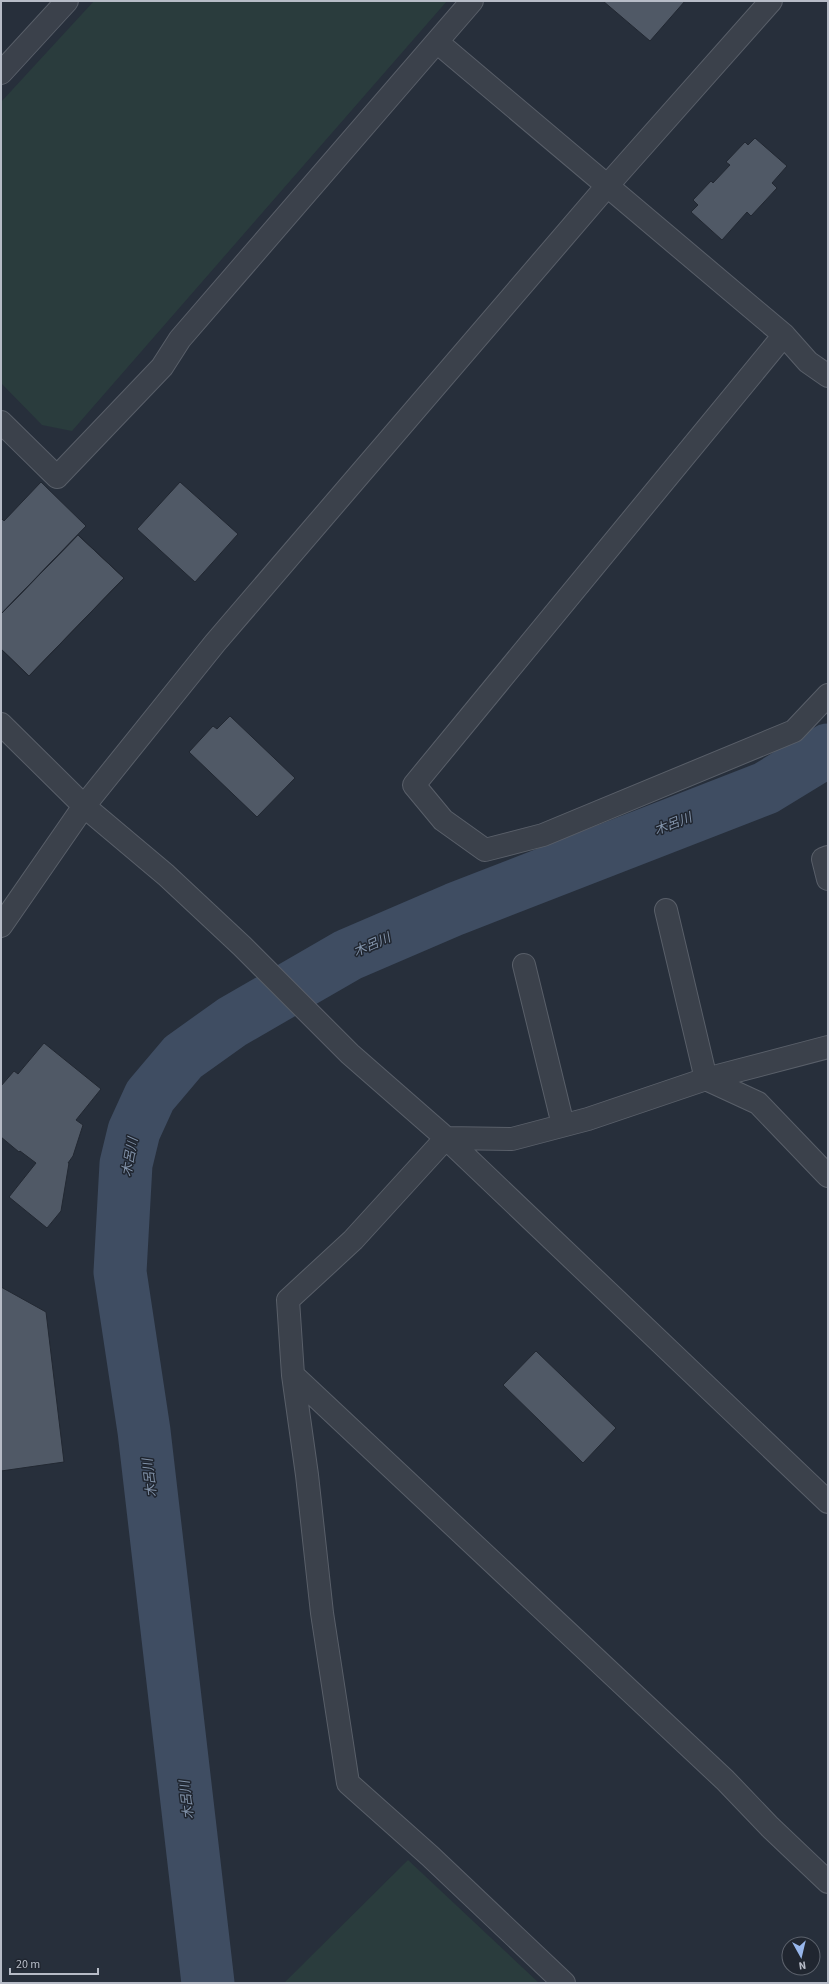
<svg xmlns="http://www.w3.org/2000/svg" width="829" height="1984" font-family="'Source Sans 3','Noto Sans JP',sans-serif">
  <style>
    .green { fill: #2a3c3d }
    .lines { fill: none; stroke-linecap: round; stroke-linejoin: round }
    .river { stroke: #3f4d62; stroke-width: 53 }
    .building { fill: #505966; stroke: #222832 }
    .minor-casing { stroke: #595f69; stroke-width: 24 }
    .minor { stroke: #3b414b; stroke-width: 22 }
    .labels { text-anchor: middle; dominant-baseline: central; stroke-width: 3; stroke-linejoin: round; paint-order: stroke }
    .water-label { font-size: 13px; font-style: italic; fill: #8293aa; stroke: #202630 }
  </style>
  <rect width="100%" height="100%" fill="#272f3b"/>
  <path class="green" d="M 94,1 L 447,1 L 72,431 L 42,425 L 1,383 L 1,102 Z
    M 408,1860 L 539,1983 L 284,1983 Z"/>
  <g class="lines">
    <path class="river" d="M 208,1983 L 144,1431 L 120,1272 L 126,1164 L 134,1131 L 150,1096 L 183,1057 L 232,1022 L 348,955 L 455,909 L 766,788 L 828,750"/>
  </g>
  <path class="building" d="M 603,1 L 685,1 L 650,41 Z
    M 755,138 L 787,166 L 772,183 L 777,188 L 751,216 L 747,212 L 722,240 L 691,212 L 698,205 L 693,200 L 711,181 L 713,183 L 730,165 L 726,162 L 745,142 L 748,145 Z
    M 41,482 L 86,526 L 1,614 L 1,518 L 4,521 Z
    M 180,482 L 238,534 L 195,582 L 137,529 Z
    M 78,535 L 124,578 L 29,676 L 1,649 L 1,614 Z
    M 78,535 L 124,578 L 29,676 L 1,649 L 1,614 Z
    M 230,716 L 295,778 L 257,817 L 189,752 L 213,726 L 217,729 Z
    M 44,1043 L 101,1089 L 76,1120 L 83,1125 L 73,1156 L 68,1163 L 69,1163 L 61,1211 L 47,1228 L 9,1197 L 36,1163 L 20,1151 L 19,1152 L 1,1137 L 1,1086 L 14,1071 L 18,1074 Z
    M 1,1287 L 46,1312 L 64,1462 L 1,1471 Z
    M 536,1351 L 616,1428 L 583,1463 L 503,1385 Z"/>
  <g class="lines">
    <g class="minor-casing">
      <path id="minor" d="M 437,42 L 784,335
        M 1,73 L 67,1
        M 828,376 L 808,362 L 784,335 L 414,785 L 443,820 L 485,850 L 543,835 L 794,731 L 828,695
        M 1,422 L 57,477 L 162,367 L 180,339 L 472,1
        M 1,724 L 84,806 L 166,875 L 242,946 L 350,1054 L 446,1138 L 828,1502
        M 828,857 L 823,859 L 828,879
        M 666,910 L 706,1079
        M 1,926 L 84,806 L 215,643 L 607,186 L 771,1
        M 524,965 L 563,1125
        M 706,1079 L 758,1103 L 828,1176
        M 293,1375 L 725,1780 L 770,1827 L 828,1882
        M 564,1983 L 430,1856 L 348,1783 L 322,1613 L 307,1475 L 293,1375 L 288,1300 L 353,1240 L 446,1138 L 512,1139 L 588,1119 L 706,1079 L 828,1047"/>
    </g>
    <use href="#minor" class="minor"/>
  </g>
  <g class="labels">
    <g class="water-label">
      <text transform="translate(673 824) rotate(-21)">木呂川</text>
      <text transform="translate(372 945) rotate(-24)">木呂川</text>
      <text transform="translate(130 1157) rotate(-80)">木呂川</text>
      <text transform="translate(150 1478) rotate(-97)">木呂川</text>
      <text transform="translate(187 1800) rotate(-97)">木呂川</text>
    </g>
  </g>
  <rect width="829" height="1984" fill="none" stroke="#b7bcc7" stroke-width="4"/>
  <g transform="translate(801 1956) rotate(172)"><circle r="19" fill="#202630" stroke="#5c626c"/>
  <path d="M0-3L7 15L0 10L-7 15Z" fill="#97b6eb"/>
  <text y="-6" font-size="11" font-weight="bold" text-anchor="middle" fill="#b7bcc7">N</text>
  </g>
  <path d="M10 1968v6h88v-6" fill="none" stroke="#b7bcc7" stroke-width="2"/>
  <text x="16" y="1968" font-size="12" fill="#b7bcc7" stroke="#202630" stroke-width="3" paint-order="stroke">20 m</text>
</svg>
